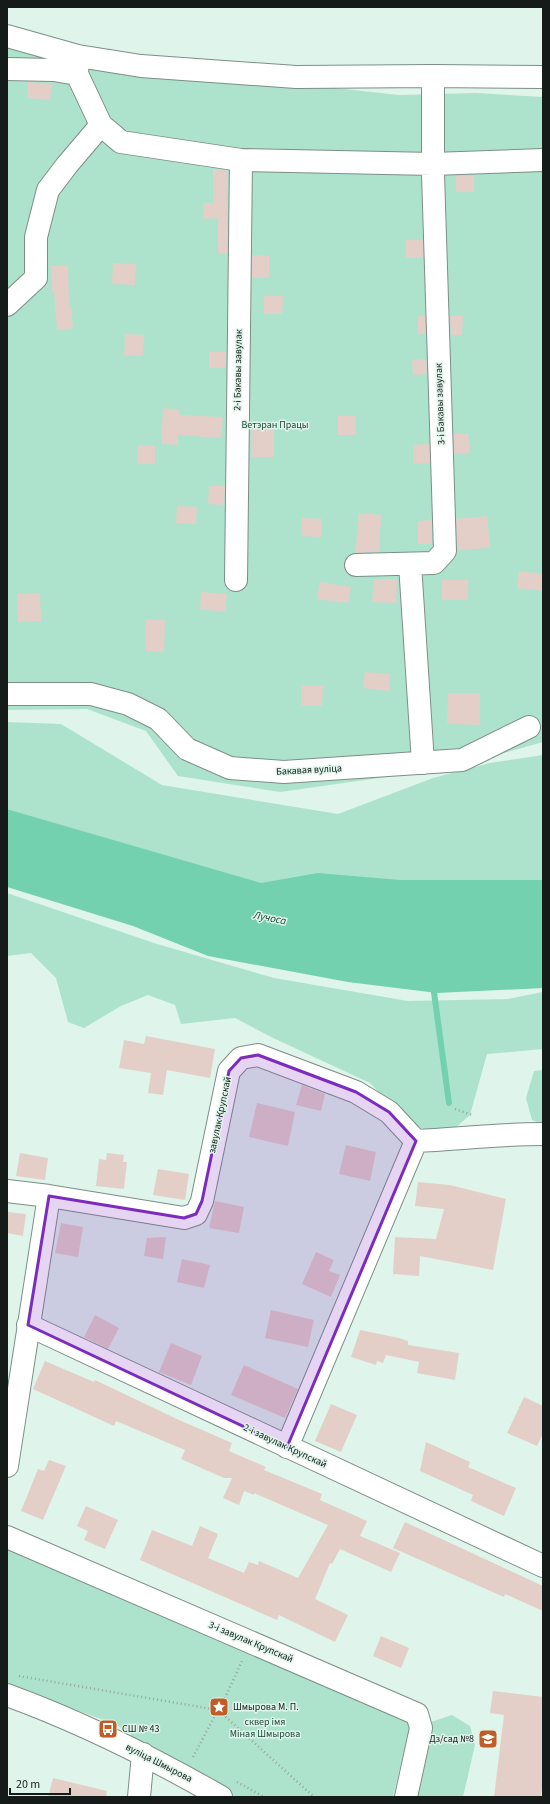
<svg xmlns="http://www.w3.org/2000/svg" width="550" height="1804" font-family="'Source Sans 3',sans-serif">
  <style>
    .green { fill: #ade3cd }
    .water { fill: #74d1af }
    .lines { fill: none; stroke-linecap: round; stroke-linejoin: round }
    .stream { stroke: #74d1af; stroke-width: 6 }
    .building { fill: #e3cfc7 }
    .minor-casing { stroke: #7c8f87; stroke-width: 24 }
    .path { stroke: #96a59f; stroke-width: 2.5; stroke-dasharray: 1 3; stroke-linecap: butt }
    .minor { stroke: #fff; stroke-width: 22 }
    .marked { fill: #7b2cbf; fill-opacity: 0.2; stroke: #7b2cbf; stroke-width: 3; stroke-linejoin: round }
    .labels { text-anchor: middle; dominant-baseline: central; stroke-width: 3; stroke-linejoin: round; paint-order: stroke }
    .street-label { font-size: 10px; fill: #141b18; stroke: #dff4eb }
    .park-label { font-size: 10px; fill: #1d4738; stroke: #dff4eb }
    .poi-label { font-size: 10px; fill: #141b18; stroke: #dff4eb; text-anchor: start }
    .water-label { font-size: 11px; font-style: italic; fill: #143e30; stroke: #dff4eb }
  </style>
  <rect width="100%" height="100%" fill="#dff4eb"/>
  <path class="green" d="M 7,46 L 272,81 L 399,95 L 477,93 L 543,97 L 543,742 L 450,768 L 280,792 L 178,776 L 146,731 L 87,709 L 7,710 Z
    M 7,722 L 61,724 L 162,785 L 338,814 L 433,778 L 490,763 L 543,755 L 543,880 L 400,880 L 262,884 L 7,809 Z
    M 7,893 L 157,944 L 274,978 L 408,1001 L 508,999 L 543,992 L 543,1049 L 487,1054 L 470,1115 L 447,1135 L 411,1125 L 370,1083 L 271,1037 L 235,1018 L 181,1024 L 175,1005 L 148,995 L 121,1006 L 84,1028 L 68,1022 L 56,978 L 31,953 L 7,956 Z
    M 543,1070 L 543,1124 L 532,1120 L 526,1098 L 534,1071 Z
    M 7,1541 L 412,1717 L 393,1797 L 236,1797 L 148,1751 L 129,1738 L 131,1733 L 112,1723 L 7,1685 Z
    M 452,1715 L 470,1726 L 475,1745 L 463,1797 L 411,1797 L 425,1724 Z"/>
  <path class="water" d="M 7,809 L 261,883 L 318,873 L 400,880 L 543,880 L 543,988 L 437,993 L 348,982 L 208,956 L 133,926 L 7,887 Z"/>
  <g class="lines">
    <path class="stream" d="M 433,985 L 449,1103"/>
  </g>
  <path class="building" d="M 28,82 L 52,84 L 50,100 L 27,98 Z
    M 213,169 L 228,171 L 227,254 L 218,253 L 218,218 L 204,219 L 203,203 L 213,203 Z
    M 474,175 L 474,192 L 456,192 L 456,176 Z
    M 406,240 L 423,240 L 423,258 L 406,258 Z
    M 252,255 L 269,256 L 269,278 L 252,278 Z
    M 113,263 L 136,264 L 135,285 L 112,284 Z
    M 68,265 L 69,307 L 71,307 L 73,328 L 57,330 L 54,291 L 52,291 L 51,266 Z
    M 264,296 L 283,296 L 282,314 L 264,314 Z
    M 418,316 L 425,316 L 426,334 L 418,334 Z
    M 450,316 L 463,316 L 462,335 L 451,335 Z
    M 125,334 L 144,335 L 143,356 L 124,355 Z
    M 209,352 L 226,352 L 226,368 L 209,368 Z
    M 426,359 L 427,374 L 413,375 L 412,360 Z
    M 163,408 L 180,410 L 179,415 L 223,417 L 221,438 L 178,435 L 178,445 L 161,444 Z
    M 338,416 L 355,416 L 356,435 L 338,435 Z
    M 251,429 L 274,429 L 274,457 L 251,457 Z
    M 468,433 L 470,453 L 454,454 L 454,434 Z
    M 429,444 L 430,463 L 413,464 L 413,445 Z
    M 138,445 L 155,446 L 155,464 L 137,464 Z
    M 209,486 L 225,486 L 224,505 L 208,504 Z
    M 177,506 L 197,507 L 196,524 L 176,523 Z
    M 359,513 L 381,515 L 379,552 L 355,553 Z
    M 487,516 L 490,548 L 457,550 L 456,519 Z
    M 302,518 L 322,519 L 321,537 L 301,536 Z
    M 432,520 L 432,544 L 418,544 L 418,521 Z
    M 519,571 L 543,574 L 543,591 L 517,588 Z
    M 374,579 L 397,579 L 396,603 L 372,602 Z
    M 442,580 L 468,580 L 468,600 L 442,600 Z
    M 320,582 L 351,587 L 348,603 L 317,599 Z
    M 201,592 L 227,594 L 225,612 L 200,609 Z
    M 40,593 L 41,621 L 18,622 L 17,594 Z
    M 146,619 L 165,620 L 164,652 L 145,651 Z
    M 365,672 L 390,674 L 389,691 L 363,688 Z
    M 301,685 L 323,686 L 322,706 L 301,705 Z
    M 448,693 L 480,693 L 480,725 L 447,724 Z
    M 146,1036 L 215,1049 L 210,1078 L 167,1070 L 163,1095 L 148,1093 L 151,1073 L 119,1068 L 124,1040 L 144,1044 Z
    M 302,1085 L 325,1094 L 321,1111 L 296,1105 Z
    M 257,1103 L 295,1112 L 288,1146 L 249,1137 Z
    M 346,1145 L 376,1152 L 370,1181 L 339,1174 Z
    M 20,1153 L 48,1158 L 45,1180 L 16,1176 Z
    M 107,1153 L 124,1155 L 123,1162 L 127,1162 L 124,1189 L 96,1186 L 99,1159 L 106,1160 Z
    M 158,1169 L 189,1174 L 185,1200 L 153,1195 Z
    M 418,1182 L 450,1185 L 506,1199 L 493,1270 L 420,1256 L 419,1276 L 393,1274 L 395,1237 L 436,1239 L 444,1209 L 415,1206 Z
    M 215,1201 L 244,1207 L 239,1233 L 209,1228 Z
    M 7,1212 L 26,1214 L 23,1236 L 7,1233 Z
    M 61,1223 L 83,1227 L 78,1257 L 55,1253 Z
    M 166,1237 L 163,1259 L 144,1256 L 147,1238 Z
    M 316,1252 L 334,1260 L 329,1271 L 340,1275 L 331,1297 L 302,1284 Z
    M 182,1259 L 210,1265 L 204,1288 L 177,1282 Z
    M 271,1310 L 314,1320 L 308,1347 L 265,1338 Z
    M 95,1315 L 119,1328 L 108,1349 L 84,1337 Z
    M 360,1330 L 399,1338 L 408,1341 L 408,1345 L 459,1353 L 455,1380 L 417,1373 L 419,1362 L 386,1355 L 383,1363 L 377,1361 L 376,1365 L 351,1357 Z
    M 171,1343 L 202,1356 L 191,1385 L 159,1372 Z
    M 45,1361 L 94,1382 L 95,1380 L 179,1420 L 232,1443 L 229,1451 L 266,1467 L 264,1470 L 322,1494 L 320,1500 L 367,1521 L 360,1536 L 400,1553 L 391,1572 L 340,1549 L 332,1564 L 330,1563 L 315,1599 L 348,1615 L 335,1642 L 279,1615 L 277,1620 L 140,1560 L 152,1530 L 192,1546 L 200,1526 L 218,1534 L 208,1558 L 244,1573 L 249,1562 L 258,1565 L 259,1561 L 298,1578 L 328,1525 L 254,1493 L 254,1495 L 244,1491 L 239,1505 L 223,1498 L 232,1478 L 224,1478 L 181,1459 L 185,1450 L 116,1421 L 114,1426 L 33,1389 Z
    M 244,1365 L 298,1389 L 285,1418 L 231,1395 Z
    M 524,1397 L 543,1406 L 543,1433 L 537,1446 L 507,1433 Z
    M 331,1404 L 357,1415 L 341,1452 L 315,1441 Z
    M 426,1442 L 470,1462 L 468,1467 L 516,1488 L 504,1516 L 471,1501 L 473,1495 L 420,1471 Z
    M 49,1460 L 66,1466 L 43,1520 L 21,1511 L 38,1469 L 44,1471 Z
    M 86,1506 L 118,1520 L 105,1549 L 84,1540 L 88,1531 L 77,1526 Z
    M 405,1522 L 543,1586 L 543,1611 L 505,1594 L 504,1597 L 393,1548 Z
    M 381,1636 L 409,1648 L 401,1668 L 373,1656 Z
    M 493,1691 L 543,1697 L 543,1779 L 541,1797 L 494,1797 L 504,1715 L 490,1713 Z
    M 53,1778 L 107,1791 L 106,1797 L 48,1797 Z"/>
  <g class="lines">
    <g class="minor-casing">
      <path id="minor" d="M 7,36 L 78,56 L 141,66 L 296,77 L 433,76 L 543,77
        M 78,56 L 77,74 L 101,125 L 121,142 L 241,160 L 433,164 L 543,160
        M 7,69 L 54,70 L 77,74
        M 7,305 L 36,278 L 36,237 L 48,190 L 67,165 L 101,125
        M 410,564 L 423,763
        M 356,565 L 434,563 L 445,551 L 433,174 L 433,76
        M 236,580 L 241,160
        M 7,694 L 91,694 L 128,704 L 158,719 L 187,749 L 230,768 L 284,772 L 462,760 L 529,727
        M 7,1191 L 49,1196 L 184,1218 L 196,1214 L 202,1201 L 229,1071 L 241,1058 L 258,1055 L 356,1092 L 389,1112 L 416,1141 C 458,1139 500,1134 543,1134
        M 28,1325 L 543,1566
        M 287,1447 L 416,1141
        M 7,1466 L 49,1196
        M 7,1537 L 417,1714 L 421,1728 L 406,1797
        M 7,1695 C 81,1722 153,1758 221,1797
        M 139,1797 L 143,1754"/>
    </g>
    <path class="path" d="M 455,1109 L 472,1115
      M 19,1676 L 218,1710 L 314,1797
      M 223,1702 L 242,1661
      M 213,1710 L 217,1701 L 223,1702 L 226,1706 L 223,1715
      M 193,1757 L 218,1710
      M 237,1782 L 264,1797"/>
    <use href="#minor" class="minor"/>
  </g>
  <path class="marked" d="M 258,1055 L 356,1092 L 389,1112 L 416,1141 L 287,1447 L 28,1325 L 49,1196 L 184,1218 L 196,1214 L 202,1201 L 229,1071 L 241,1058 Z"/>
  <defs>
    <g id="sight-square" transform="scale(1)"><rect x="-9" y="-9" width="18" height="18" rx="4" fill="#c05c25" stroke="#dff4eb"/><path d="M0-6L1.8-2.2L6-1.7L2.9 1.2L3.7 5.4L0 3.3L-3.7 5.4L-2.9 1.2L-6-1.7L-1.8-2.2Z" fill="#fff"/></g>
    <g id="bus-square" transform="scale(1)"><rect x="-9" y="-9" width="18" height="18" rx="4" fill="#c05c25" stroke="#dff4eb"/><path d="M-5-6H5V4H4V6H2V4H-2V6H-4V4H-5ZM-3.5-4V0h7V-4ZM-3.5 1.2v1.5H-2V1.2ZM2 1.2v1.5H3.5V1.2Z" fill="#fff"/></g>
    <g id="school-square" transform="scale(1)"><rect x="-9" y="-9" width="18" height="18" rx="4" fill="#c05c25" stroke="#dff4eb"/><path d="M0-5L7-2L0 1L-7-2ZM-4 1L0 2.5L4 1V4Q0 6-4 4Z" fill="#fff"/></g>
  </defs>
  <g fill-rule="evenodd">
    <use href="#sight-square" x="219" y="1707"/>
    <use href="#bus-square" x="108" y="1729"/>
    <use href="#school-square" x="488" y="1739"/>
  </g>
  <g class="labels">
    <g class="street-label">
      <text transform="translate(238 370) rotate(-89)">2-і Бакавы завулак</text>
      <text transform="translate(440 404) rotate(-92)">3-і Бакавы завулак</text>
      <text transform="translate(309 770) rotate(-3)">Бакавая вуліца</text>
      <text transform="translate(220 1115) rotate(-78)">завулак Крупскай</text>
      <text transform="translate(285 1446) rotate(25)">2-і завулак Крупскай</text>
      <text transform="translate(251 1642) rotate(23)">3-і завулак Крупскай</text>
      <text transform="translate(159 1763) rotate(27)">вуліца Шмырова</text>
    </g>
    <g class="park-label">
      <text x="275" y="425">Ветэран Працы</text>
      <text x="265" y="1722">сквер імя<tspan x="265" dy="12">Міная Шмырова</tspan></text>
    </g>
    <g class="poi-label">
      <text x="233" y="1707">Шмырова М. П.</text>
      <text x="122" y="1729">СШ № 43</text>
      <text x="474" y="1739" text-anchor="end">Дз/сад №8</text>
    </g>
    <g class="water-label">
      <text transform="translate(270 918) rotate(11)">Лучоса</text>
    </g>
  </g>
  <rect width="550" height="1804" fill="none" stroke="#141b18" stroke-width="16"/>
  <path d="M10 1788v6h60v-6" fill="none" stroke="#141b18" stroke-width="2"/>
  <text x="16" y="1788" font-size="12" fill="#141b18" stroke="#dff4eb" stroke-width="3" paint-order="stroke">20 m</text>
</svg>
